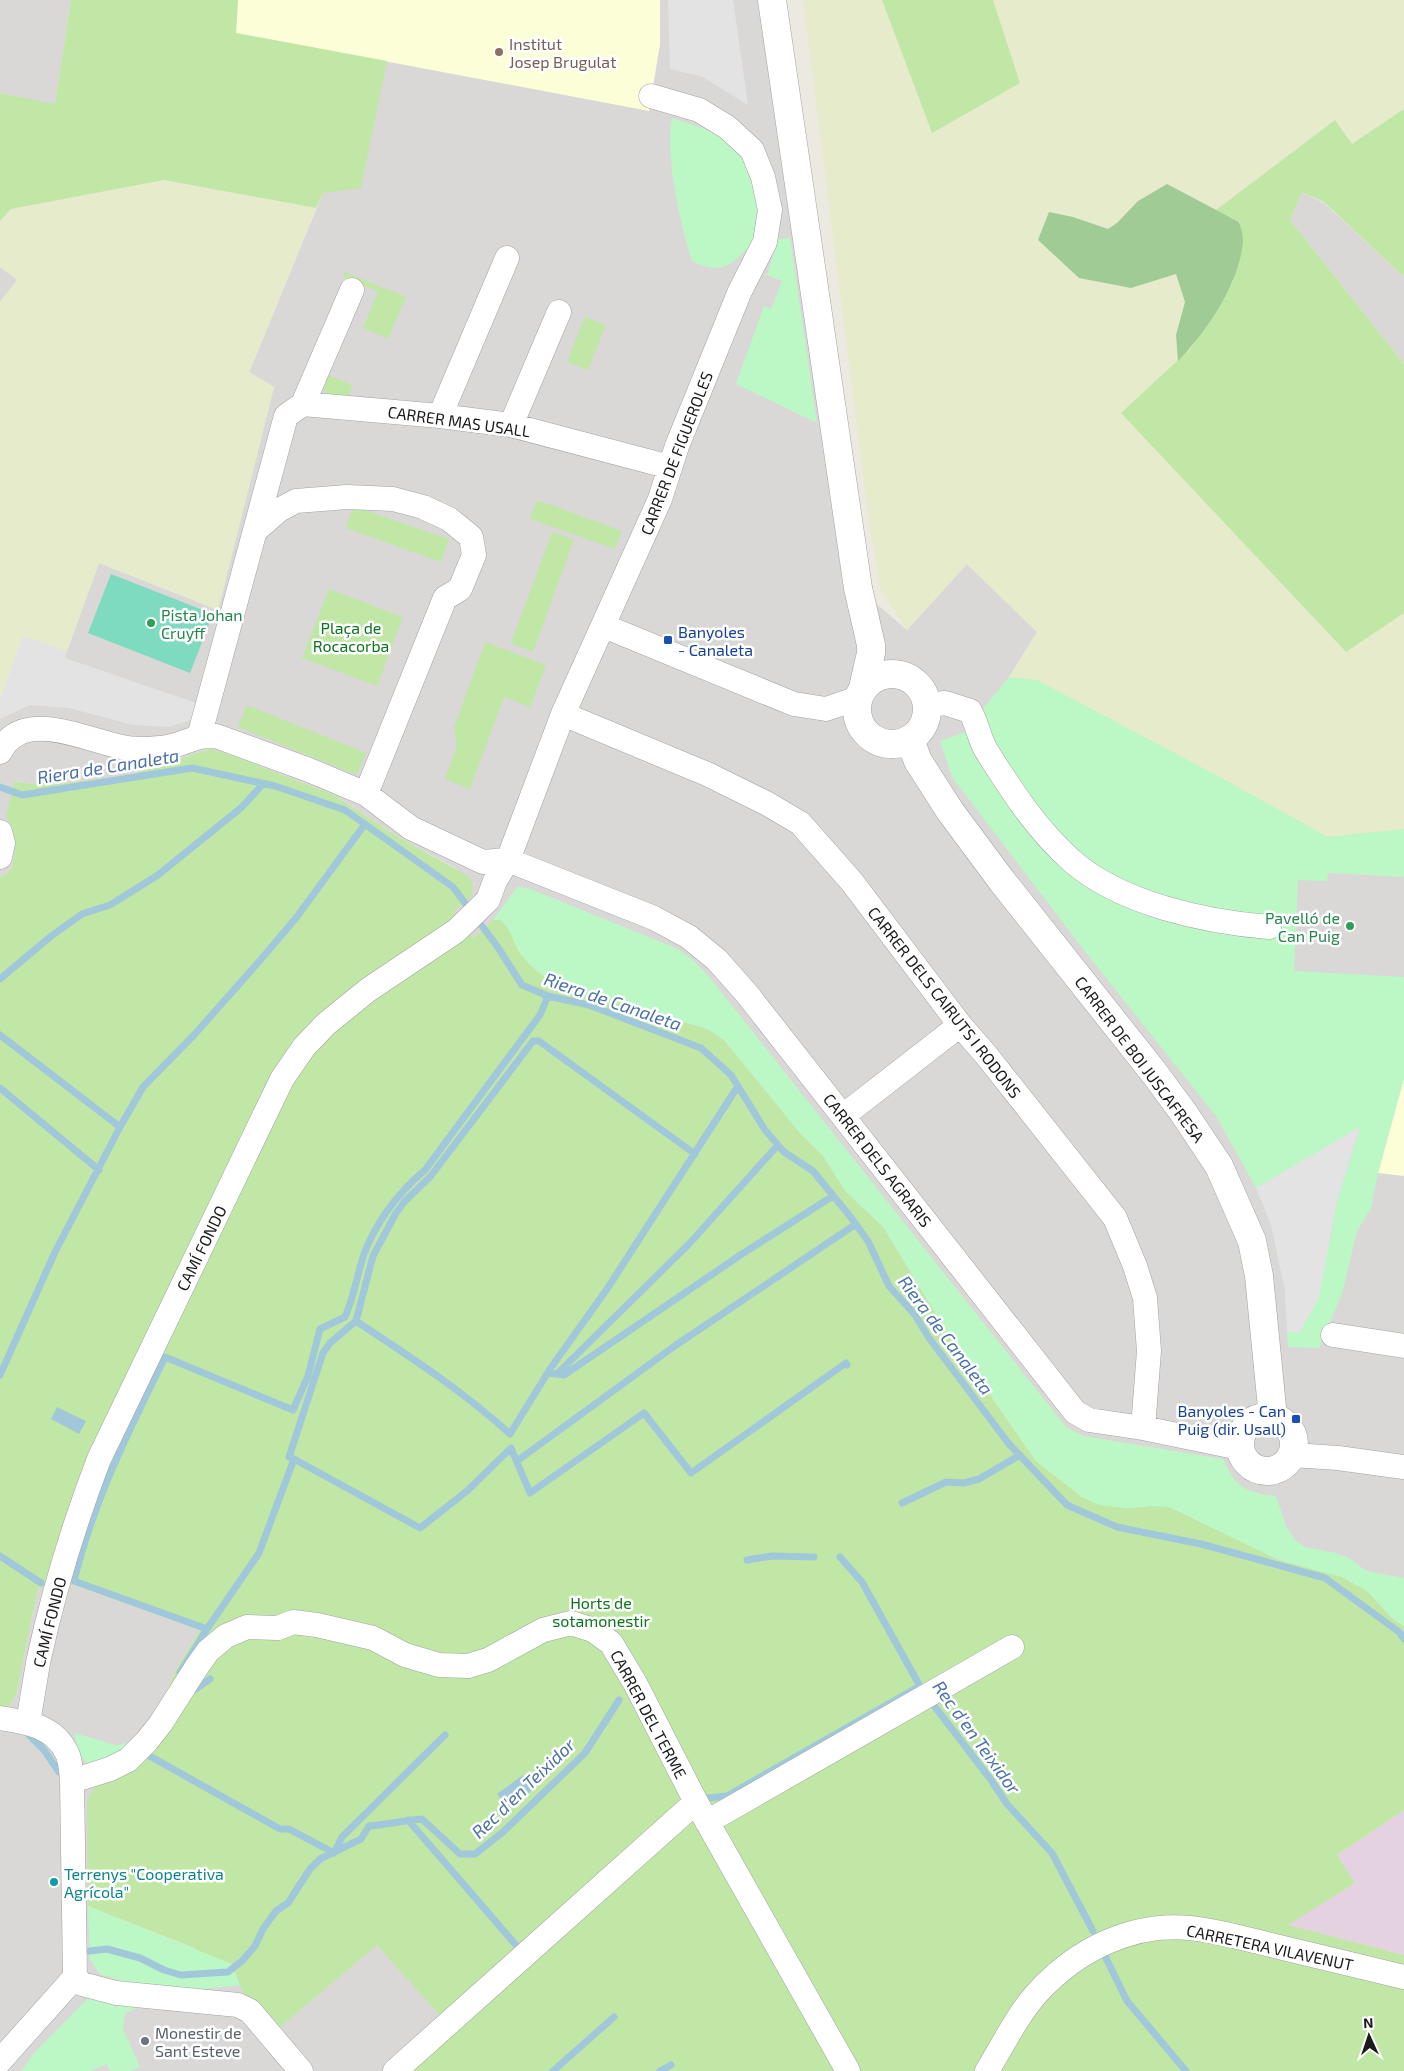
<svg xmlns="http://www.w3.org/2000/svg" width="1404" height="2071" font-family="'Exo 2',sans-serif">
  <style>
    .residential { fill: #d9d8d7 }
    .industrial { fill: #e5d2e0 }
    .education { fill: #fbfed7 }
    .farmland { fill: #e6ebcb }
    .grass { fill: #c0e7a5 }
    .forest { fill: #a0cb95 }
    .park { fill: #bcf8c5 }
    .pitch { fill: #7edbbf }
    .parking { fill: #e3e3e3 }
    .water { fill: #a0c8da }
    .lines { fill: none; stroke-linecap: round; stroke-linejoin: round }
    .stream { stroke: #a0c8da; stroke-width: 7 }
    .minor-casing { stroke: #a2a2a2; stroke-width: 25 }
    .tertiary-casing { stroke: #a2a2a2; stroke-width: 29 }
    .minor { stroke: #fff; stroke-width: 24 }
    .tertiary { stroke: #fff; stroke-width: 28 }
    .education-dot { fill: #8d6e63; stroke: #fff; stroke-width: 2 }
    .leisure-dot { fill: #2e9e5b; stroke: #fff; stroke-width: 2 }
    .transit-dot { fill: #1a4fb4; stroke: #fff; stroke-width: 2 }
    .culture-dot { fill: #0f9aa8; stroke: #fff; stroke-width: 2 }
    .worship-dot { fill: #6b7280; stroke: #fff; stroke-width: 2 }
    .labels { text-anchor: middle; dominant-baseline: central; stroke-width: 5; stroke-linejoin: round; paint-order: stroke }
    .education-label { font-size: 16px; fill: #785e54; stroke: #fff; text-anchor: start }
    .street-label { font-size: 16px; fill: #1b1b1b; stroke: #fff }
    .leisure-label { font-size: 16px; fill: #27864d; stroke: #fff; text-anchor: start }
    .park-label { font-size: 16px; fill: #0d741e; stroke: #fff }
    .transit-label { font-size: 16px; fill: #164399; stroke: #fff; text-anchor: start }
    .culture-label { font-size: 16px; fill: #0d838f; stroke: #fff; text-anchor: start }
    .worship-label { font-size: 16px; fill: #5b616d; stroke: #fff; text-anchor: start }
    .water-label { font-size: 18px; font-style: italic; fill: #4a71a7; stroke: #fff }
  </style>
  <rect width="100%" height="100%" fill="#ece9e0"/>
  <path class="residential" d="M 0,0 L 71,0 L 55,105 L 0,93 Z
    M 238,0 L 772,0 L 858,588 L 907,630 L 967,564 L 1037,632 L 1009,677 L 1037,680 L 1214,774 L 1328,837 L 1404,829 L 1404,1626 L 1342,1577 L 1279,1560 L 1150,1506 L 493,920 L 473,938 L 452,912 L 455,868 L 400,838 L 332,794 L 231,755 L 210,749 L 129,775 L 49,785 L 14,782 L 12,825 L 16,849 L 11,871 L 0,878 L 0,700 L 67,651 L 99,563 L 218,610 L 274,387 L 249,373 L 323,193 L 387,61 Z
    M 1302,192 L 1324,203 L 1404,277 L 1404,364 L 1290,220 Z
    M 0,267 L 18,280 L 0,302 Z
    M 71,1584 L 200,1630 L 176,1670 L 163,1699 L 88,1906 L 232,1964 L 263,2012 L 279,2028 L 377,1944 L 451,2028 L 403,2071 L 0,2071 L 0,1708 L 16,1695 L 38,1588 Z"/>
  <path class="industrial" d="M 1404,1810 L 1404,1955 L 1287,1925 L 1355,1883 L 1337,1855 Z"/>
  <path class="education" d="M 238,0 L 660,0 L 660,44 L 649,111 L 236,33 Z
    M 1404,1078 L 1404,1176 L 1378,1173 Z"/>
  <path class="farmland" d="M 803,0 L 882,0 L 932,133 L 1020,83 L 993,0 L 1404,0 L 1404,109 L 1352,144 L 1335,120 L 1216,210 L 1167,184 L 1138,201 L 1117,223 L 1108,229 L 1073,217 L 1131,288 L 1176,274 L 1185,302 L 1176,335 L 1178,361 L 1122,412 L 1345,652 L 1404,613 L 1404,829 L 1328,837 L 1214,774 L 1037,680 L 1009,677 L 1037,632 L 967,564 L 907,630 L 881,590 L 870,529 Z
    M 164,180 L 316,208 L 249,372 L 274,387 L 218,610 L 99,563 L 67,651 L 23,636 L 0,699 L 0,302 L 17,280 L 0,267 L 0,221 L 11,209 Z"/>
  <path class="grass" d="M 71,0 L 238,0 L 236,33 L 387,61 L 361,188 L 323,193 L 316,208 L 164,180 L 11,209 L 0,221 L 0,93 L 55,104 Z
    M 882,0 L 993,0 L 1020,83 L 932,133 Z
    M 1404,109 L 1404,277 L 1324,202 L 1302,192 L 1290,220 L 1404,364 L 1404,613 L 1346,652 L 1121,413 L 1191,348 L 1214,316 L 1233,281 L 1240,222 L 1216,210 L 1335,120 L 1352,144 Z
    M 345,272 L 406,297 L 388,339 L 363,328 L 378,291 L 343,277 Z
    M 585,317 L 606,325 L 588,370 L 567,362 Z
    M 328,375 L 352,385 L 349,396 L 329,395 L 323,388 L 323,380 Z
    M 537,500 L 622,531 L 615,549 L 530,519 Z
    M 353,506 L 449,539 L 441,562 L 346,528 Z
    M 552,532 L 574,540 L 533,652 L 511,643 Z
    M 329,589 L 403,617 L 377,686 L 302,658 Z
    M 485,642 L 546,665 L 530,707 L 504,697 L 470,789 L 445,779 L 457,746 L 454,727 Z
    M 247,705 L 366,753 L 357,775 L 238,727 Z
    M 210,749 L 231,755 L 332,794 L 400,838 L 468,876 L 473,884 L 471,897 L 453,912 L 473,938 L 493,920 L 500,920 C 513,930 512,942 521,954 C 529,965 542,976 554,982 L 707,1029 L 724,1040 L 799,1132 L 823,1156 L 845,1191 L 883,1227 L 950,1337 L 1036,1461 L 1082,1497 L 1126,1508 L 1150,1506 L 1169,1507 L 1279,1560 L 1342,1577 L 1367,1591 L 1393,1619 L 1404,1626 L 1404,1810 L 1337,1855 L 1355,1883 L 1288,1925 L 1404,1955 L 1404,2071 L 403,2071 L 451,2028 L 377,1945 L 279,2028 L 242,1991 L 236,1974 L 194,1948 L 88,1906 L 87,1800 L 111,1761 L 131,1742 L 147,1723 L 163,1699 L 176,1670 L 200,1630 L 71,1584 L 38,1588 L 16,1695 L 9,1705 L 0,1708 L 0,878 L 11,870 C 16,852 18,833 6,817 L 14,782 L 49,785 L 129,775 Z"/>
  <path class="forest" d="M 1167,184 L 1239,222 C 1241,228 1243,235 1243,241 C 1240,283 1206,333 1178,361 L 1176,335 L 1185,302 L 1176,274 L 1131,288 L 1079,278 L 1038,240 L 1049,212 L 1073,217 L 1108,229 L 1117,223 L 1138,201 Z"/>
  <path class="park" d="M 672,118 C 691,124 715,131 731,145 C 750,163 765,208 756,234 C 752,244 745,251 738,258 C 723,271 709,270 692,261 C 680,222 665,158 672,118 Z
    M 790,238 L 817,423 L 736,384 L 764,306 L 771,309 L 782,281 L 767,275 L 778,239 Z
    M 1009,677 L 1037,680 L 1214,774 L 1328,837 L 1404,829 L 1404,877 L 1328,873 L 1327,881 L 1298,880 L 1294,971 L 1404,977 L 1404,1078 L 1377,1177 L 1371,1208 L 1357,1231 L 1342,1294 L 1319,1348 L 1288,1347 L 1287,1332 L 1300,1332 L 1331,1237 L 1337,1201 L 1360,1128 L 1256,1188 L 1216,1116 L 1087,954 L 952,777 L 940,741 L 963,733 Z
    M 517,887 L 528,888 L 678,949 L 693,960 L 710,978 L 1066,1427 L 1083,1436 L 1223,1459 C 1235,1487 1246,1493 1276,1496 L 1286,1526 L 1295,1540 L 1305,1547 L 1336,1553 L 1349,1558 L 1366,1571 L 1404,1578 L 1404,1626 L 1393,1619 L 1367,1591 L 1342,1577 L 1279,1560 L 1169,1507 L 1150,1506 L 1126,1508 L 1099,1505 L 1082,1497 L 1036,1461 L 950,1337 L 883,1227 L 845,1191 L 823,1156 L 799,1132 L 724,1040 L 707,1029 L 554,982 C 542,976 529,965 521,954 C 512,942 513,930 500,920 L 493,920 Z
    M 74,1733 L 116,1745 L 131,1742 C 117,1755 94,1781 79,1753 C 77,1747 76,1739 74,1733 Z
    M 88,1906 L 232,1964 L 240,1985 L 183,1991 L 128,1983 L 100,1974 L 90,1960 Z
    M 88,1998 L 139,2007 L 125,2013 L 123,2029 L 140,2067 L 130,2071 L 110,2071 L 107,2064 L 90,2071 L 21,2071 L 35,2052 Z"/>
  <path class="pitch" d="M 111,574 L 213,614 L 190,673 L 88,633 Z"/>
  <path class="parking" d="M 668,0 L 733,0 L 748,105 L 703,77 L 670,69 Z
    M 23,636 L 67,651 L 65,658 L 196,703 L 191,720 L 169,727 L 133,725 L 69,708 L 30,705 L 0,719 L 0,700 Z
    M 1360,1127 L 1337,1201 L 1319,1297 L 1300,1332 L 1287,1332 L 1285,1291 L 1271,1225 L 1256,1188 Z"/>
  <path class="water" d="M 57,1407 L 86,1421 L 79,1434 L 51,1419 Z
    M 523,1775 L 534,1789 L 508,1808 L 497,1794 Z"/>
  <g class="lines">
    <path class="stream" d="M 0,787 L 22,795 L 192,768 L 275,786 L 345,810 L 453,887 L 497,946 L 522,985 L 548,996 L 589,1005 L 701,1048 L 731,1075 L 765,1130 L 784,1152 L 813,1171 L 849,1215 L 868,1241 L 889,1286 L 915,1315 L 929,1338 L 1009,1444 L 1067,1505 L 1117,1527 L 1201,1544 L 1325,1578 L 1399,1632 L 1404,1639
      M 0,979 L 50,937 L 82,914 L 110,905 L 158,875 L 242,807 L 263,784
      M 548,996 L 540,1015 L 425,1170 C 398,1193 377,1220 364,1254 C 357,1275 354,1297 345,1317 L 320,1329 L 308,1376 L 293,1410 L 165,1357 C 128,1433 94,1499 74,1581 L 207,1629 L 259,1553 L 294,1459 L 420,1528 L 467,1491 L 511,1448 L 530,1493 L 644,1413 L 691,1473 L 846,1363 L 847,1365
      M 0,1035 L 120,1127
      M 0,1088 L 99,1170
      M 356,1321 C 409,1356 463,1391 510,1434 L 550,1369 L 607,1289 L 738,1086
      M 548,1373 L 564,1375 L 742,1254 L 833,1196
      M 557,1374 L 689,1244 L 778,1145
      M 0,1375 L 55,1252 L 120,1127 L 143,1087 L 194,1035 L 263,957 L 296,918 L 365,824
      M 294,1459 L 289,1457 L 323,1353 L 330,1343 L 356,1321 L 373,1256 L 396,1213 L 405,1201 L 430,1177 L 533,1041 L 539,1041 L 695,1154
      M 517,1461 L 676,1345 L 856,1224
      M 902,1503 L 946,1482 L 964,1483 L 979,1479 L 1020,1455
      M 0,1556 L 41,1583
      M 840,1557 L 862,1582 L 921,1688
      M 747,1560 L 772,1556 L 814,1557
      M 180,1672 L 207,1629
      M 190,1693 L 210,1679
      M 929,1699 L 991,1780 L 1007,1804 L 1052,1853 L 1093,1931
      M 29,1735 L 44,1750 L 59,1772
      M 150,1750 L 146,1754 L 280,1829 L 289,1829 L 334,1853 L 342,1837 L 445,1735
      M 698,1799 L 727,1796 L 920,1686
      M 408,1820 L 522,1952
      M 90,1951 L 107,1949 L 140,1958 L 164,1970 L 181,1975 L 228,1972 L 242,1961 L 255,1946 L 263,1929 L 276,1911 L 288,1903 L 310,1869 L 320,1859 L 361,1839 L 369,1826 C 387,1825 404,1820 422,1819 L 460,1854 L 475,1854 L 503,1832 L 585,1753 L 619,1700
      M 1104,1954 L 1127,2001 L 1186,2071
      M 553,2071 L 614,2017
      M 660,2071 L 671,2065"/>
    <g class="minor-casing">
      <path id="minor" d="M 303,404 L 440,416 L 511,425 L 670,467
        M 303,404 L 352,290
        M 440,416 L 507,258
        M 511,425 L 559,312
        M 256,530 L 279,510 L 296,501 L 347,497 L 393,499 L 423,507 L 449,519 L 471,537 L 474,555 L 460,589 L 445,598 L 366,794
        M 604,626 L 794,704 L 826,709 L 858,698
        M 928,705 L 945,703 L 970,711 C 977,723 979,738 986,750 C 1011,790 1037,830 1072,861 C 1121,904 1206,922 1269,927
        M 563,714 L 707,774 L 766,803 L 800,823 L 852,882 L 960,1025 L 987,1056 L 1115,1218 L 1135,1266 L 1145,1298 L 1149,1351 L 1143,1428
        M 199,737 L 286,416 L 303,404
        M 0,752 C 22,707 85,740 122,747 C 134,750 148,749 160,748 C 174,748 187,740 200,737 C 205,736 211,736 216,736 L 309,770 L 366,794 L 411,828 L 483,862 L 508,860 L 654,918 L 689,937 L 717,960 L 747,994 L 1075,1412 L 1089,1420 L 1143,1428 L 1240,1448
        M 0,832 L 3,843 L 0,857
        M 843,1116 L 960,1025
        M 1333,1335 L 1404,1346
        M 1292,1455 L 1338,1458 L 1404,1467
        M 0,1718 C 27,1722 54,1726 67,1753 C 71,1761 71,1772 72,1781 L 75,1977
        M 28,1722 C 32,1701 35,1679 39,1658 C 54,1590 74,1524 99,1459 L 282,1079 L 304,1047 L 326,1024 L 368,990 L 456,931 L 488,900 L 495,881 L 508,860 L 563,714 L 660,499 L 677,446 L 740,291 L 765,242 L 770,210 L 763,177 L 752,150 L 727,127 L 699,110 L 651,96
        M 72,1781 L 110,1769 L 128,1760 L 147,1741 L 161,1723 L 196,1668 L 208,1651 L 226,1636 L 247,1627 L 278,1628 L 293,1622 L 317,1625 L 373,1638 L 405,1655 L 439,1665 L 468,1666 L 488,1660 L 543,1630 L 571,1623 L 593,1630 L 611,1643 L 635,1683 L 696,1802 L 848,2071
        M 707,1822 L 1012,1647
        M 75,1977 L 82,1984 L 116,1993 L 238,2005 L 250,2011 L 301,2071
        M 0,2061 L 75,1977
        M 395,2071 L 696,1802
        M 987,2071 C 1003,2045 1018,2014 1038,1992 C 1077,1950 1132,1922 1190,1928 C 1220,1931 1249,1940 1279,1947 C 1321,1957 1362,1967 1404,1977"/>
    </g>
    <g class="tertiary-casing">
      <path id="tertiary" d="M 772,0 L 858,588 L 871,645 L 871,653 L 863,688
        M857 709a35 35 0 1 1 70 0a35 35 0 1 1-70 0Z
        M 910,740 L 918,761 L 950,811 L 1002,881 L 1155,1074 L 1183,1112 L 1219,1166 L 1252,1241 L 1259,1276 L 1273,1418
        M1240 1444a27 27 0 1 1 54 0a27 27 0 1 1-54 0Z"/>
    </g>
    <use href="#minor" class="minor"/>
    <use href="#tertiary" class="tertiary"/>
  </g>
  <circle class="education-dot" cx="499" cy="52" r="5"/>
  <g class="leisure-dot">
    <circle cx="151" cy="623" r="5"/>
    <circle cx="1350" cy="926" r="5"/>
  </g>
  <g class="transit-dot">
    <rect x="663" y="635" width="10" height="10" rx="2.5"/>
    <rect x="1291" y="1414" width="10" height="10" rx="2.5"/>
  </g>
  <circle class="culture-dot" cx="54" cy="1882" r="5"/>
  <circle class="worship-dot" cx="145" cy="2041" r="5"/>
  <g class="labels">
    <g class="education-label">
      <text x="509" y="43">Institut<tspan x="509" dy="18">Josep Brugulat</tspan></text>
    </g>
    <g class="street-label">
      <text transform="translate(459 421) rotate(8)">CARRER MAS USALL</text>
      <text transform="translate(676 453) rotate(-69)">CARRER DE FIGUEROLES</text>
      <text transform="translate(945 1002) rotate(52)">CARRER DELS CAIRUTS I RODONS</text>
      <text transform="translate(1140 1059) rotate(53)">CARRER DE BOI JUSCAFRESA</text>
      <text transform="translate(878 1160) rotate(52)">CARRER DELS AGRARIS</text>
      <text transform="translate(201 1248) rotate(-64)">CAMÍ FONDO</text>
      <text transform="translate(49 1622) rotate(-76)">CAMÍ FONDO</text>
      <text transform="translate(649 1714) rotate(62)">CARRER DEL TERME</text>
      <text transform="translate(1270 1947) rotate(12)">CARRETERA VILAVENUT</text>
    </g>
    <g class="leisure-label">
      <text x="161" y="614">Pista Johan<tspan x="161" dy="18">Cruyff</tspan></text>
      <text x="1340" y="917" text-anchor="end">Pavelló de<tspan x="1340" dy="18">Can Puig</tspan></text>
    </g>
    <g class="park-label">
      <text x="351" y="627">Plaça de<tspan x="351" dy="18">Rocacorba</tspan></text>
      <text x="601" y="1602">Horts de<tspan x="601" dy="18">sotamonestir</tspan></text>
    </g>
    <g class="transit-label">
      <text x="678" y="631">Banyoles<tspan x="678" dy="18">- Canaleta</tspan></text>
      <text x="1286" y="1410" text-anchor="end">Banyoles - Can<tspan x="1286" dy="18">Puig (dir. Usall)</tspan></text>
    </g>
    <g class="culture-label">
      <text x="64" y="1873">Terrenys "Cooperativa<tspan x="64" dy="18">Agrícola"</tspan></text>
    </g>
    <g class="worship-label">
      <text x="155" y="2032">Monestir de<tspan x="155" dy="18">Sant Esteve</tspan></text>
    </g>
    <g class="water-label">
      <text transform="translate(108 766) rotate(-9)">Riera de Canaleta</text>
      <text transform="translate(613 1001) rotate(19)">Riera de Canaleta</text>
      <text transform="translate(946 1335) rotate(53)">Riera de Canaleta</text>
      <text transform="translate(977 1737) rotate(54)">Rec d'en Teixidor</text>
      <text transform="translate(523 1788) rotate(-44)">Rec d'en Teixidor</text>
    </g>
  </g>
  <g transform="translate(1369 2036) rotate(357)" stroke="#ffffff" stroke-width="4" paint-order="stroke">
  <path d="M0-4L9 19L0 12L-9 19Z" fill="#1b1b1b"/>
  <text y="-8" font-size="14" font-weight="bold" text-anchor="middle" fill="#1b1b1b">N</text>
  </g>
</svg>
